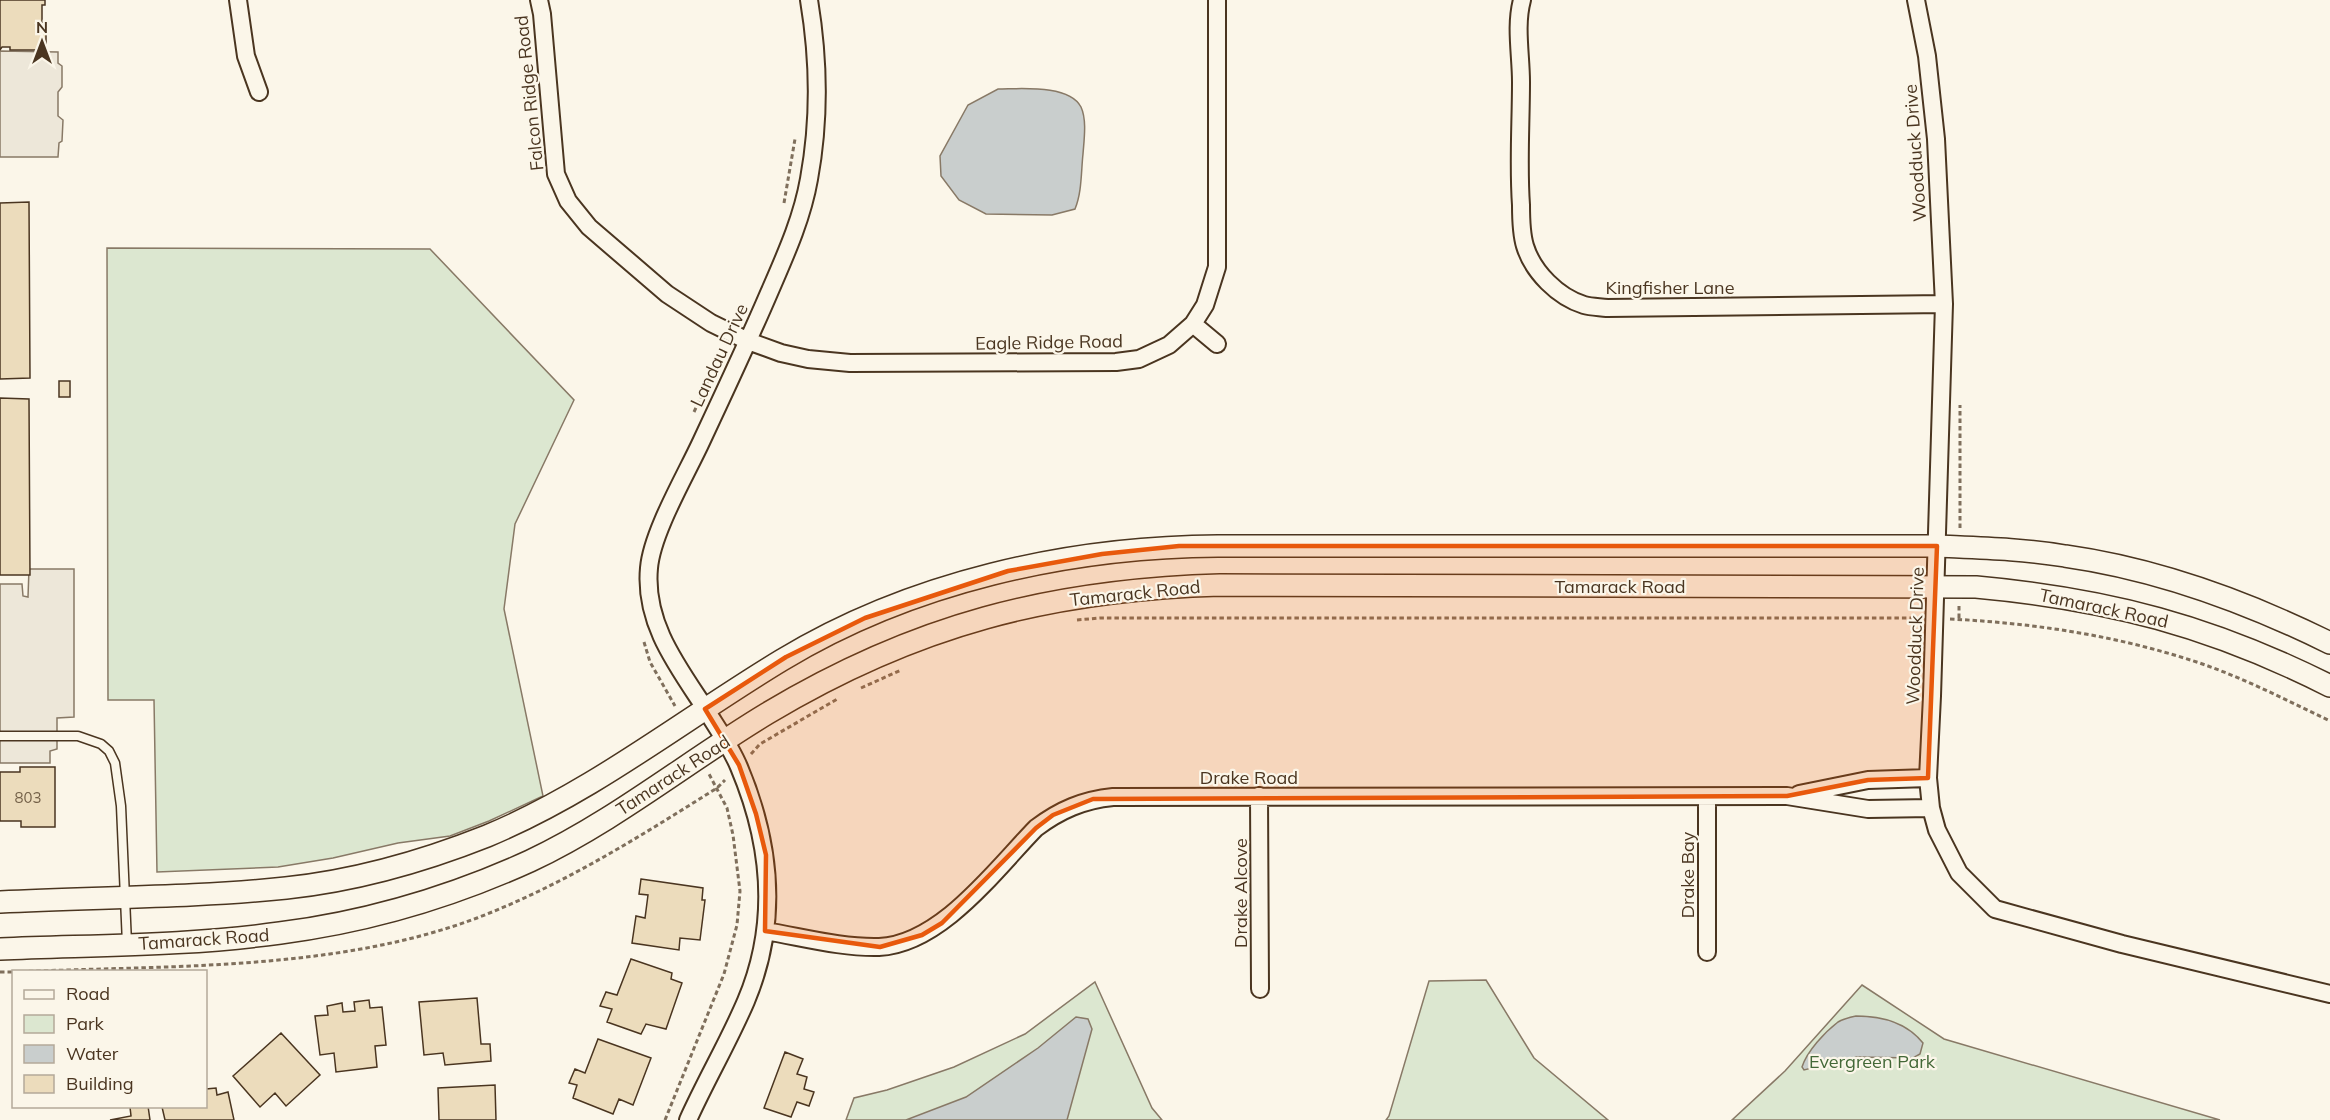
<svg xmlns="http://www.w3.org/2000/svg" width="2330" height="1120" font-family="Mulish,sans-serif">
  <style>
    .green { fill: #dce7d0; stroke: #887966; stroke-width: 1.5 }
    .parking { fill: #ede7d9; stroke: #887966; stroke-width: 1.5 }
    .water { fill: #c9cecd; stroke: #887966; stroke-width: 1.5 }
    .building { fill: #ecdcbc; stroke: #4a3520; stroke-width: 1.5 }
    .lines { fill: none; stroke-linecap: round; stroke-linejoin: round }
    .service-casing { stroke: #4a3520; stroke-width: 11 }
    .minor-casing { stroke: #4a3520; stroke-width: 20 }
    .tertiary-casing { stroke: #4a3520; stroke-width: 24 }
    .path { stroke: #7f6f5c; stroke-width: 3; stroke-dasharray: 4.5 3; stroke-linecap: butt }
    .service { stroke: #fbf6e9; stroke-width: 8 }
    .minor { stroke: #fbf6e9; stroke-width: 16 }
    .tertiary { stroke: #fbf6e9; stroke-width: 21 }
    .marked { fill: #e8590c; fill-opacity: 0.2; stroke: #e8590c; stroke-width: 4.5; stroke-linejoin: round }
    .labels { text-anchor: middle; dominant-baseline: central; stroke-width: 4.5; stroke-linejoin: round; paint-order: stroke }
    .number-label { font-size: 15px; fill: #725f47 }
    .street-label { font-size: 18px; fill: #4a3520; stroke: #fbf6e9 }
    .park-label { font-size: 18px; fill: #436837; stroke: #fbf6e9 }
  </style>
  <rect width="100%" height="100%" fill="#fbf6e9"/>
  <path class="green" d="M 107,248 L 430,249 L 574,400 L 515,524 L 504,609 L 543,796 L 489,821 L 450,836 L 398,843 L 333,858 L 278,867 L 157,872 L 154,700 L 108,700 Z
    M 1486,980 L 1534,1058 L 1608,1120 L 1386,1120 L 1389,1116 L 1429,981 Z
    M 1095,982 L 1152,1108 L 1162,1120 L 846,1120 L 854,1098 L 887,1090 L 954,1067 L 1025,1034 Z
    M 1862,985 L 1944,1039 L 2220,1120 L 1732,1120 L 1785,1071 Z"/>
  <path class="parking" d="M 0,51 L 58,52 L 58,63 L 62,66 L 62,87 L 58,92 L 58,116 L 63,120 L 62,141 L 59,143 L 58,157 L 0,157 Z
    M 29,569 L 74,569 L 74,717 L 57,718 L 57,749 L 50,751 L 50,763 L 0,763 L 0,584 L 22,584 L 23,596 L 28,597 Z"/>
  <path class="water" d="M 998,89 C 1020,89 1069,84 1081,107 C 1087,120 1084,140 1083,154 C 1081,172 1082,192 1075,209 L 1052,215 L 986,214 L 959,200 L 941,176 L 940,156 L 968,105 Z
    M 1856,1016 C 1882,1016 1907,1023 1923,1043 L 1920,1054 L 1913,1058 L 1857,1057 L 1804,1070 L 1802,1067 C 1807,1051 1825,1032 1838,1022 C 1843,1019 1851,1017 1856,1016 Z
    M 1076,1017 L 1088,1019 L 1092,1029 L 1067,1120 L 906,1120 L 966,1097 L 1038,1048 Z"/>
  <path class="building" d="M 0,0 L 45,0 L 45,5 L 42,5 L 42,23 L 43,23 L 44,30 L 46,30 L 46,50 L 10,50 L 10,47 L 2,47 L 0,50 Z
    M 29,202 L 30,378 L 0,379 L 0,203 Z
    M 59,381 L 70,381 L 70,397 L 59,397 Z
    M 0,398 L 29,399 L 30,575 L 0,575 Z
    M 20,767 L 55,767 L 55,827 L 21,827 L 21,821 L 0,821 L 0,772 L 20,772 Z
    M 641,879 L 703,888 L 702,900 L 705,900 L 700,940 L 680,938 L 679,950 L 632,943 L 636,916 L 645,918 L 648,895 L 639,894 Z
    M 631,959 L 672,973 L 671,979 L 682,983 L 666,1029 L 646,1024 L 641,1034 L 607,1022 L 612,1009 L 600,1006 L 606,992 L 617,995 Z
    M 477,998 L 481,1044 L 490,1044 L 491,1061 L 445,1065 L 443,1053 L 424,1055 L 419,1002 Z
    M 369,1000 L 370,1008 L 382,1007 L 386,1045 L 375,1046 L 377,1067 L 336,1072 L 334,1053 L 320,1055 L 315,1016 L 328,1015 L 327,1006 L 342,1003 L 343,1012 L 355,1011 L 354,1002 Z
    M 281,1033 L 320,1075 L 286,1106 L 275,1093 L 260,1107 L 233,1076 Z
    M 598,1039 L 651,1058 L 633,1105 L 619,1099 L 613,1114 L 573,1098 L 577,1085 L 569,1083 L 575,1069 L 585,1073 Z
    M 785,1052 L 803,1059 L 797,1074 L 807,1077 L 804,1089 L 814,1092 L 809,1106 L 797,1102 L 791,1117 L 764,1108 Z
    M 495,1085 L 496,1120 L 439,1120 L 438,1088 Z
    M 216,1088 L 217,1095 L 228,1092 L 234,1120 L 165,1120 L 162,1107 L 206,1106 L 206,1089 Z
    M 148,1106 L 150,1120 L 110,1120 L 131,1116 L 130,1107 Z"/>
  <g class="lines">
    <g class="service-casing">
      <path id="service" d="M 0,736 L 78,736 L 101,744 L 109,751 L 115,763 L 121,806 L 127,944"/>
    </g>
    <g class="minor-casing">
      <path id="minor" d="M 238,0 L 246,56 L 259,92
        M 539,0 L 542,14 L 556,174 L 568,201 L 589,227 L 667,294 L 711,323 L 748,341 L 781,353 L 808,359 L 850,363 L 1116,362 L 1139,359 L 1169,345 L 1193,324 L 1205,305 L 1217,267 L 1217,0
        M 1522,0 C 1515,26 1521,55 1521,82 C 1521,123 1518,164 1521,205 C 1521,218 1521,233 1525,246 C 1533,272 1558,297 1584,305 C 1591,307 1600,307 1607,308 L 1944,304
        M 1916,0 L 1927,56 L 1936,139 L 1944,304 L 1932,696 L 1928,778 L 1931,808 L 1937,830 L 1959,873 L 1995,909 L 2122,944 L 2330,994
        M 1193,324 L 1217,344
        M 1799,794 L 1868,780 L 1928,778
        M 1259,796 L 1260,989
        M 765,931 C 802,937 841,948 879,947 C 941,944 995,870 1036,828 C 1060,810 1083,800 1113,797 L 1787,796 L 1868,809 L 1931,808
        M 1707,952 L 1707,797
        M 688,1120 C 706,1080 729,1041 746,1001 C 779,923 771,843 739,767 C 730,745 715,725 703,705 C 675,663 644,621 649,568 C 652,532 686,475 702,440 C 725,391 748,342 769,293 C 785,256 802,219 809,179 C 820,119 819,60 809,0"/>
    </g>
    <g class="tertiary-casing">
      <path id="tertiary" d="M 0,902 C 95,897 191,898 286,888 C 353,881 424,861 487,836 C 593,792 684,719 782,660 C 911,582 1068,547 1218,546 L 1937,546 C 1980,548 2023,549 2065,556 C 2157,569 2247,602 2330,643
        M 0,949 C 93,945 188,946 280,933 C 366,922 451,897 530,861 C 615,821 688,761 768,713 C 915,625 1050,590 1220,585 L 1976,587 C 2108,599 2211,626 2330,686"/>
    </g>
    <path class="path" d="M 784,203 L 795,139
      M 694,412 L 711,375
      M 1960,528 L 1960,405
      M 1959,606 L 1959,619
      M 1950,619 C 2030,623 2107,634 2184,658 C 2234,673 2282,698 2330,721
      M 1077,620 L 1100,618 L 1917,618
      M 644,642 L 650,662 L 675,706
      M 861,688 L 901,670
      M 751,754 L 760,744 L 839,698
      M 0,972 L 14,972
      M 14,972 C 165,965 333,972 477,918 C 563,885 639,837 717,788 L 725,780
      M 665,1120 L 724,974 L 737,925 L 740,891 L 733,835 L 727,808 L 709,774"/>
    <use href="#service" class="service"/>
    <use href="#minor" class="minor"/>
    <use href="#tertiary" class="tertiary"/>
  </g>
  <path class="marked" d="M 1179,546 L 1937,546 L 1928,778 L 1868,780 L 1787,796 L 1093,799 L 1053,815 L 1036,828 L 942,923 L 922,935 L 880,947 L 765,931 L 766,855 L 756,814 L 739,765 L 705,709 L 786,657 L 865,618 L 1008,571 L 1102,554 Z"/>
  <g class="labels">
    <g class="number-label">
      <text x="28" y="797">803</text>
    </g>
    <g class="street-label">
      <text transform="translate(529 93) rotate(-96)">Falcon Ridge Road</text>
      <text transform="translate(1915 153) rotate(-94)">Woodduck Drive</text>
      <text x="1670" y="287">Kingfisher Lane</text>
      <text transform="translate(1049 342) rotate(-1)">Eagle Ridge Road</text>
      <text transform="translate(719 355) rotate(-65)">Landau Drive</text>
      <text x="1620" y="586">Tamarack Road</text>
      <text transform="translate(1135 593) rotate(-6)">Tamarack Road</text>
      <text transform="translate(2104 608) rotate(12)">Tamarack Road</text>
      <text transform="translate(1915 636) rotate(-88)">Woodduck Drive</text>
      <text transform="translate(673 775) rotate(-33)">Tamarack Road</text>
      <text x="1249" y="777">Drake Road</text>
      <text transform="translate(1687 875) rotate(-90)">Drake Bay</text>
      <text transform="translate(1240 893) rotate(-90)">Drake Alcove</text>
      <text transform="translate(204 939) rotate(-4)">Tamarack Road</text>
    </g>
    <g class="park-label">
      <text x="1872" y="1061">Evergreen Park</text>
    </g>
  </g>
  <rect x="12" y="970" width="195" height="138" fill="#fbf6e9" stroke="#b4a999" stroke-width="1.5"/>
  <rect x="24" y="990" width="30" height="9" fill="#fbf6e9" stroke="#b4a999" stroke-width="1.5"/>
  <text x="66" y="1000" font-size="18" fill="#4a3520">Road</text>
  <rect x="24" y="1015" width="30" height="18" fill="#dce7d0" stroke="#b4a999" stroke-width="1.5"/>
  <text x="66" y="1030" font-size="18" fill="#4a3520">Park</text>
  <rect x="24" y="1045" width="30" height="18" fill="#c9cecd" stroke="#b4a999" stroke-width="1.5"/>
  <text x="66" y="1060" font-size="18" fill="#4a3520">Water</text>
  <rect x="24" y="1075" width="30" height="18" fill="#ecdcbc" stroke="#b4a999" stroke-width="1.5"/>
  <text x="66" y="1090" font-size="18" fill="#4a3520">Building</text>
  <g transform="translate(42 42)" stroke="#fbf6e9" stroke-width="4.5" paint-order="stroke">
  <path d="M0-4.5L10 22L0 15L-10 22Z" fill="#4a3520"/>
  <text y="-9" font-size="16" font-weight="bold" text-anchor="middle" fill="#4a3520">N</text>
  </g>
</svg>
